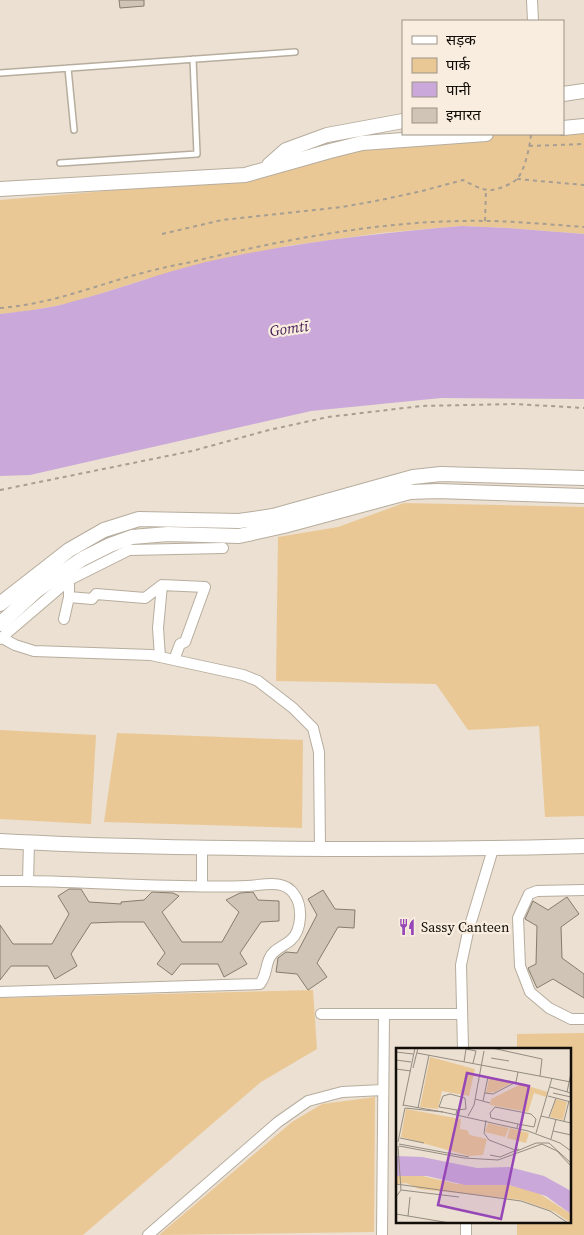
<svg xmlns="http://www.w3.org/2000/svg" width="584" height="1235" font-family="'Source Serif 4','Noto Sans Devanagari',serif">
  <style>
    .green { fill: #eac896 }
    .water { fill: #caa8d9 }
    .building { fill: #cfc4b5; stroke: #867d6f }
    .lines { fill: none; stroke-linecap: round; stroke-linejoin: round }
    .lane-casing { stroke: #b7ad9e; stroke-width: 8 }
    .street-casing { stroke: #b7ad9e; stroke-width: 12 }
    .secondary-casing { stroke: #b7ad9e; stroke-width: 16 }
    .path { stroke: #a79e92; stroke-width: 2; stroke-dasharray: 4 4; stroke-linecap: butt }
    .lane { stroke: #fff; stroke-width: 5 }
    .street { stroke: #fff; stroke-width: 10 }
    .secondary { stroke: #fff; stroke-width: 14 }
    .labels { text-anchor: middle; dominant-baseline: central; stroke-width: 4.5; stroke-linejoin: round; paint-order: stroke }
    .poi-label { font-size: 14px; fill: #110d08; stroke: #f8edde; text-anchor: start }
    .water-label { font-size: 15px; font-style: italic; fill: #411751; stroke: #f8edde }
    .inset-road { fill: none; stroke: #948c81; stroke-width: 1 }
    .view { fill: #9646b6; fill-opacity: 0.15; stroke: #9646b6; stroke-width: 2.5 }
    .inset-edge { fill: none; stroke: #110d08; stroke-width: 2.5 }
  </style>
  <rect width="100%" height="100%" fill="#ebe0d1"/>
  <path class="green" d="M 584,129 L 584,234 L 508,228 L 462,226 L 381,233 L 287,246 L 153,277 L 71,303 L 29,311 L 0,314 L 0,200 L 256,178 L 277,173 L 307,162 L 356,150 L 436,137 L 500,134 L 563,134 Z
    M 404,503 L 584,507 L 584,816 L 545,817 L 539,726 L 468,730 L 436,684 L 276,681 L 278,537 L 338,527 Z
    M 0,730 L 96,735 L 91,824 L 0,819 Z
    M 117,733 L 303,740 L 302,828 L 104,822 Z
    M 313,990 L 317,1049 L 261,1082 L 83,1235 L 0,1235 L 0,998 Z
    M 584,1033 L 584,1235 L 517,1235 L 517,1221 L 570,1221 L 570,1049 L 517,1049 L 517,1034 Z
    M 375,1097 L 374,1232 L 159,1235 L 292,1122 L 322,1104 Z"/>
  <path class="water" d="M 462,226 L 508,228 L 584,234 L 584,399 L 441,398 L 311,411 L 30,475 L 0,476 L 0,314 C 24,311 48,309 71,302 C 117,290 160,273 206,262 C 291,243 376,233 462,226 Z"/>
  <path class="building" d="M 119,0 L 144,0 L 144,6 L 120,8 Z
    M 69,889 L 81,889 L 89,902 L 121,904 L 121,902 L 144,900 L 152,892 L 173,893 L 179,896 L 162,912 L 182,942 L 222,942 L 239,912 L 226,900 L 240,893 L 253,892 L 258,900 L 279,901 L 279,921 L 261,922 L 240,953 L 247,964 L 224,977 L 218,964 L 181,964 L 172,975 L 157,964 L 165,953 L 144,922 L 117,922 L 91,923 L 71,954 L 77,966 L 55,979 L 48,966 L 11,966 L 0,980 L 0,925 L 13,944 L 52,944 L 69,914 L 58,896 Z
    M 323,890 L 335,909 L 355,910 L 354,928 L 338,927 L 317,963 L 327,977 L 308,990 L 297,974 L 276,972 L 278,958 L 286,952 L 297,953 L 317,915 L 308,899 Z
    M 567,897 L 579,914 L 561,927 L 562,958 L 584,974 L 584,998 L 553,979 L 537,988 L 528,968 L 536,964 L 537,926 L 525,919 L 533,901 L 548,910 Z"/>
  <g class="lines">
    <g class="lane-casing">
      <path id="lane" d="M 68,68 L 74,130
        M 0,73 L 295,52
        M 60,163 L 197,154 L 193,59"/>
    </g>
    <g class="street-casing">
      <path id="street" d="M 532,0 L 533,21
        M 69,580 L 69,597 L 92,599 L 96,594 L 145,598 L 162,585 L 205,587 L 185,642 L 180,644 L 174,660
        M 64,619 L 69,597
        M 2,638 L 15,645 L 34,651 L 151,655 L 243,675 L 258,681 L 293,708 L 313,728 L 319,752 L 320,849
        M 0,639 L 69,580 L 129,550 L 223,548
        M 160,657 L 158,628 L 162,585
        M 202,848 L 202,886
        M 0,881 L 28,881 L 29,843
        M 584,890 L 537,891 L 529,894 L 518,918 L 520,966 L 530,992 L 549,1008 L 571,1019 L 584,1019
        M 0,992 L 260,984 C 267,974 265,969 269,959 C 273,949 283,947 291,940 C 302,930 303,906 294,894 C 284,879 264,885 248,886 C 175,889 102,882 28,881
        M 321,1014 L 462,1014
        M 463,1049 L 461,965 L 468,932 L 493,849
        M 466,1221 L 466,1235
        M 148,1235 L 278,1122 L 308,1101 L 342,1092 L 383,1090
        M 382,1235 L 384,1014"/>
    </g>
    <g class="secondary-casing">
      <path id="secondary" d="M 563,94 L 584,91
        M 563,128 L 584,126
        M 269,165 L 286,150 L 327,135 L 403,121
        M 0,189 L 245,175 L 330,151 L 362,143 L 486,134
        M 0,604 L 69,550 L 104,530 L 139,519 L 239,521 L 273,516 L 413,477 L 441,474 L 584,478
        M 0,624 L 36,591 L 82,559 L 110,545 L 132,537 L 168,534 L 239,536 L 284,526 L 410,492 L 438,491 L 584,496
        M 0,841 C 110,847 220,848 330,849 C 415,849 499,849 584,846"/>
    </g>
    <path class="path" d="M 529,146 L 584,144
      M 517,179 L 584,185
      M 485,221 L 486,190
      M 162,234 L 222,220 L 342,207 L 381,200 L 422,191 L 463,180 C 471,184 482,191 492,190 C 499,189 512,184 517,179 C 525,170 530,146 531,134
      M 0,308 C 52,304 96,285 146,272 C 161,268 176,265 191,262 C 277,241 374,222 463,221 C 504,220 544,224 584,227
      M 0,490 L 192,451 L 269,430 L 328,417 L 421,406 L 515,404 L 584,408"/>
    <use href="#lane" class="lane"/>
    <use href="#street" class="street"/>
    <use href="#secondary" class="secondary"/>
  </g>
  <defs>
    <g id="restaurant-bare" transform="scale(1.35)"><path d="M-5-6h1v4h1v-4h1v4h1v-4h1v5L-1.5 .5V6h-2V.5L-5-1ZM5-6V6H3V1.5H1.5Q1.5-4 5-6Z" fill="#9646b6" stroke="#f8edde" stroke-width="2.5" paint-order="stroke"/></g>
  </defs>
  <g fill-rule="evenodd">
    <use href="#restaurant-bare" x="407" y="927"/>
  </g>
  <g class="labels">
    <g class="poi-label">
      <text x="421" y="927">Sassy Canteen</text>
    </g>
    <g class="water-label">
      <text transform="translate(289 328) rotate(-8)">Gomtī</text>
    </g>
  </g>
  <g transform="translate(396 1048)">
    <rect width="175" height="175" fill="#ebe0d1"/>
    <path d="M 34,9 L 79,21 L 73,48 L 46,43 L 42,61 L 24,59 ZM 93,30 L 116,35 L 99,44 L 90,45 ZM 125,36 L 152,44 L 150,49 L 138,45 L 132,64 L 94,57 L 95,51 ZM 160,51 L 171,54 L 167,72 L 154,69 ZM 10,61 L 65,71 L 64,81 L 71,82 L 74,87 L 91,91 L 87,107 L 73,108 L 5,89 ZM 92,75 L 113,80 L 109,89 L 89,84 ZM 114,80 L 133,85 L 130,95 L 111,90 ZM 22,127 L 61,136 L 113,137 L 139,143 L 175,166 L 175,175 L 159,164 L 125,152 L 23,141 L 10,135 L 0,136 L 0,128 Z" fill="#eac896"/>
    <path d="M 0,108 L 26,109 L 81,120 L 113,119 L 148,128 L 175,143 L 175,166 L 150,148 L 113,137 L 69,137 L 31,128 L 0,128 Z" fill="#caa8d9"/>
    <path class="inset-road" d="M 96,0 L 146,11 L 144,28M 0,4 L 17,6M 21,5 L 175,34M 95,10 L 113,13M 0,12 L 15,14M 68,14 L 70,1 L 80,3 L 77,15M 17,20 L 22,0M 0,21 L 15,23M 83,28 L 117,34M 154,39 L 175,45M 171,44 L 175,25M 89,45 L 97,46 L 120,34 L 122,24M 157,45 L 175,49M 152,48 L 175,54M 79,51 L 94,55M 87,53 L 92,29M 7,58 L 19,0M 22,60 L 33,7M 47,64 L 132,83 L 164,95 L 175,103M 60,66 L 61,62 L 70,61 L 69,50 L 54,46 L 47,48 L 43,59 L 61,62M 72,68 L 78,57 L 88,3M 145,68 L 175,75M 153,69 L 160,50M 90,72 L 88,85 L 93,92 L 119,102M 168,73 L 173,53M 121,80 L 122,76 L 138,79 L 140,71 L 135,66 L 99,59 L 94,65 L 95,70 L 122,76M 157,83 L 175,87M 140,85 L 156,30M 4,90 L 28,95M 155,91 L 160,71M 2,94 L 9,60 L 47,64 L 7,57M 3,96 L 73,109M 3,98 L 68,110 L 102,112 L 146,96 L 161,103 L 175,118M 121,103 L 140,95 L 153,95 L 175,115M 94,107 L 104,109 L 123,101M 0,120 L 0,147M 0,136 L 125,153 L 154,163 L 172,175M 5,142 L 63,149M 0,149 L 5,142 L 2,98M 0,166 L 54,175M 12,168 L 14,149"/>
    <path class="view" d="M 71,25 L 133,38 L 105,171 L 42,157 Z"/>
    <rect width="175" height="175" class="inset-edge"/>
  </g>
  <rect x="402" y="20" width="162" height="115" fill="#f8edde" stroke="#9c9388"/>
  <rect x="412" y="36" width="25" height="8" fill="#ffffff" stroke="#9c9388"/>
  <text x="446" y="45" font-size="15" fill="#110d08">सड़क</text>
  <rect x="412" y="58" width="25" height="15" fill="#eac896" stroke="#9c9388"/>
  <text x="446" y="70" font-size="15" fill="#110d08">पार्क</text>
  <rect x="412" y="82" width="25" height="15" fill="#caa8d9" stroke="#9c9388"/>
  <text x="446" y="95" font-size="15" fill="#110d08">पानी</text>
  <rect x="412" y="108" width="25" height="15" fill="#cfc4b5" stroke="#9c9388"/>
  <text x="446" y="120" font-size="15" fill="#110d08">इमारत</text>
</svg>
